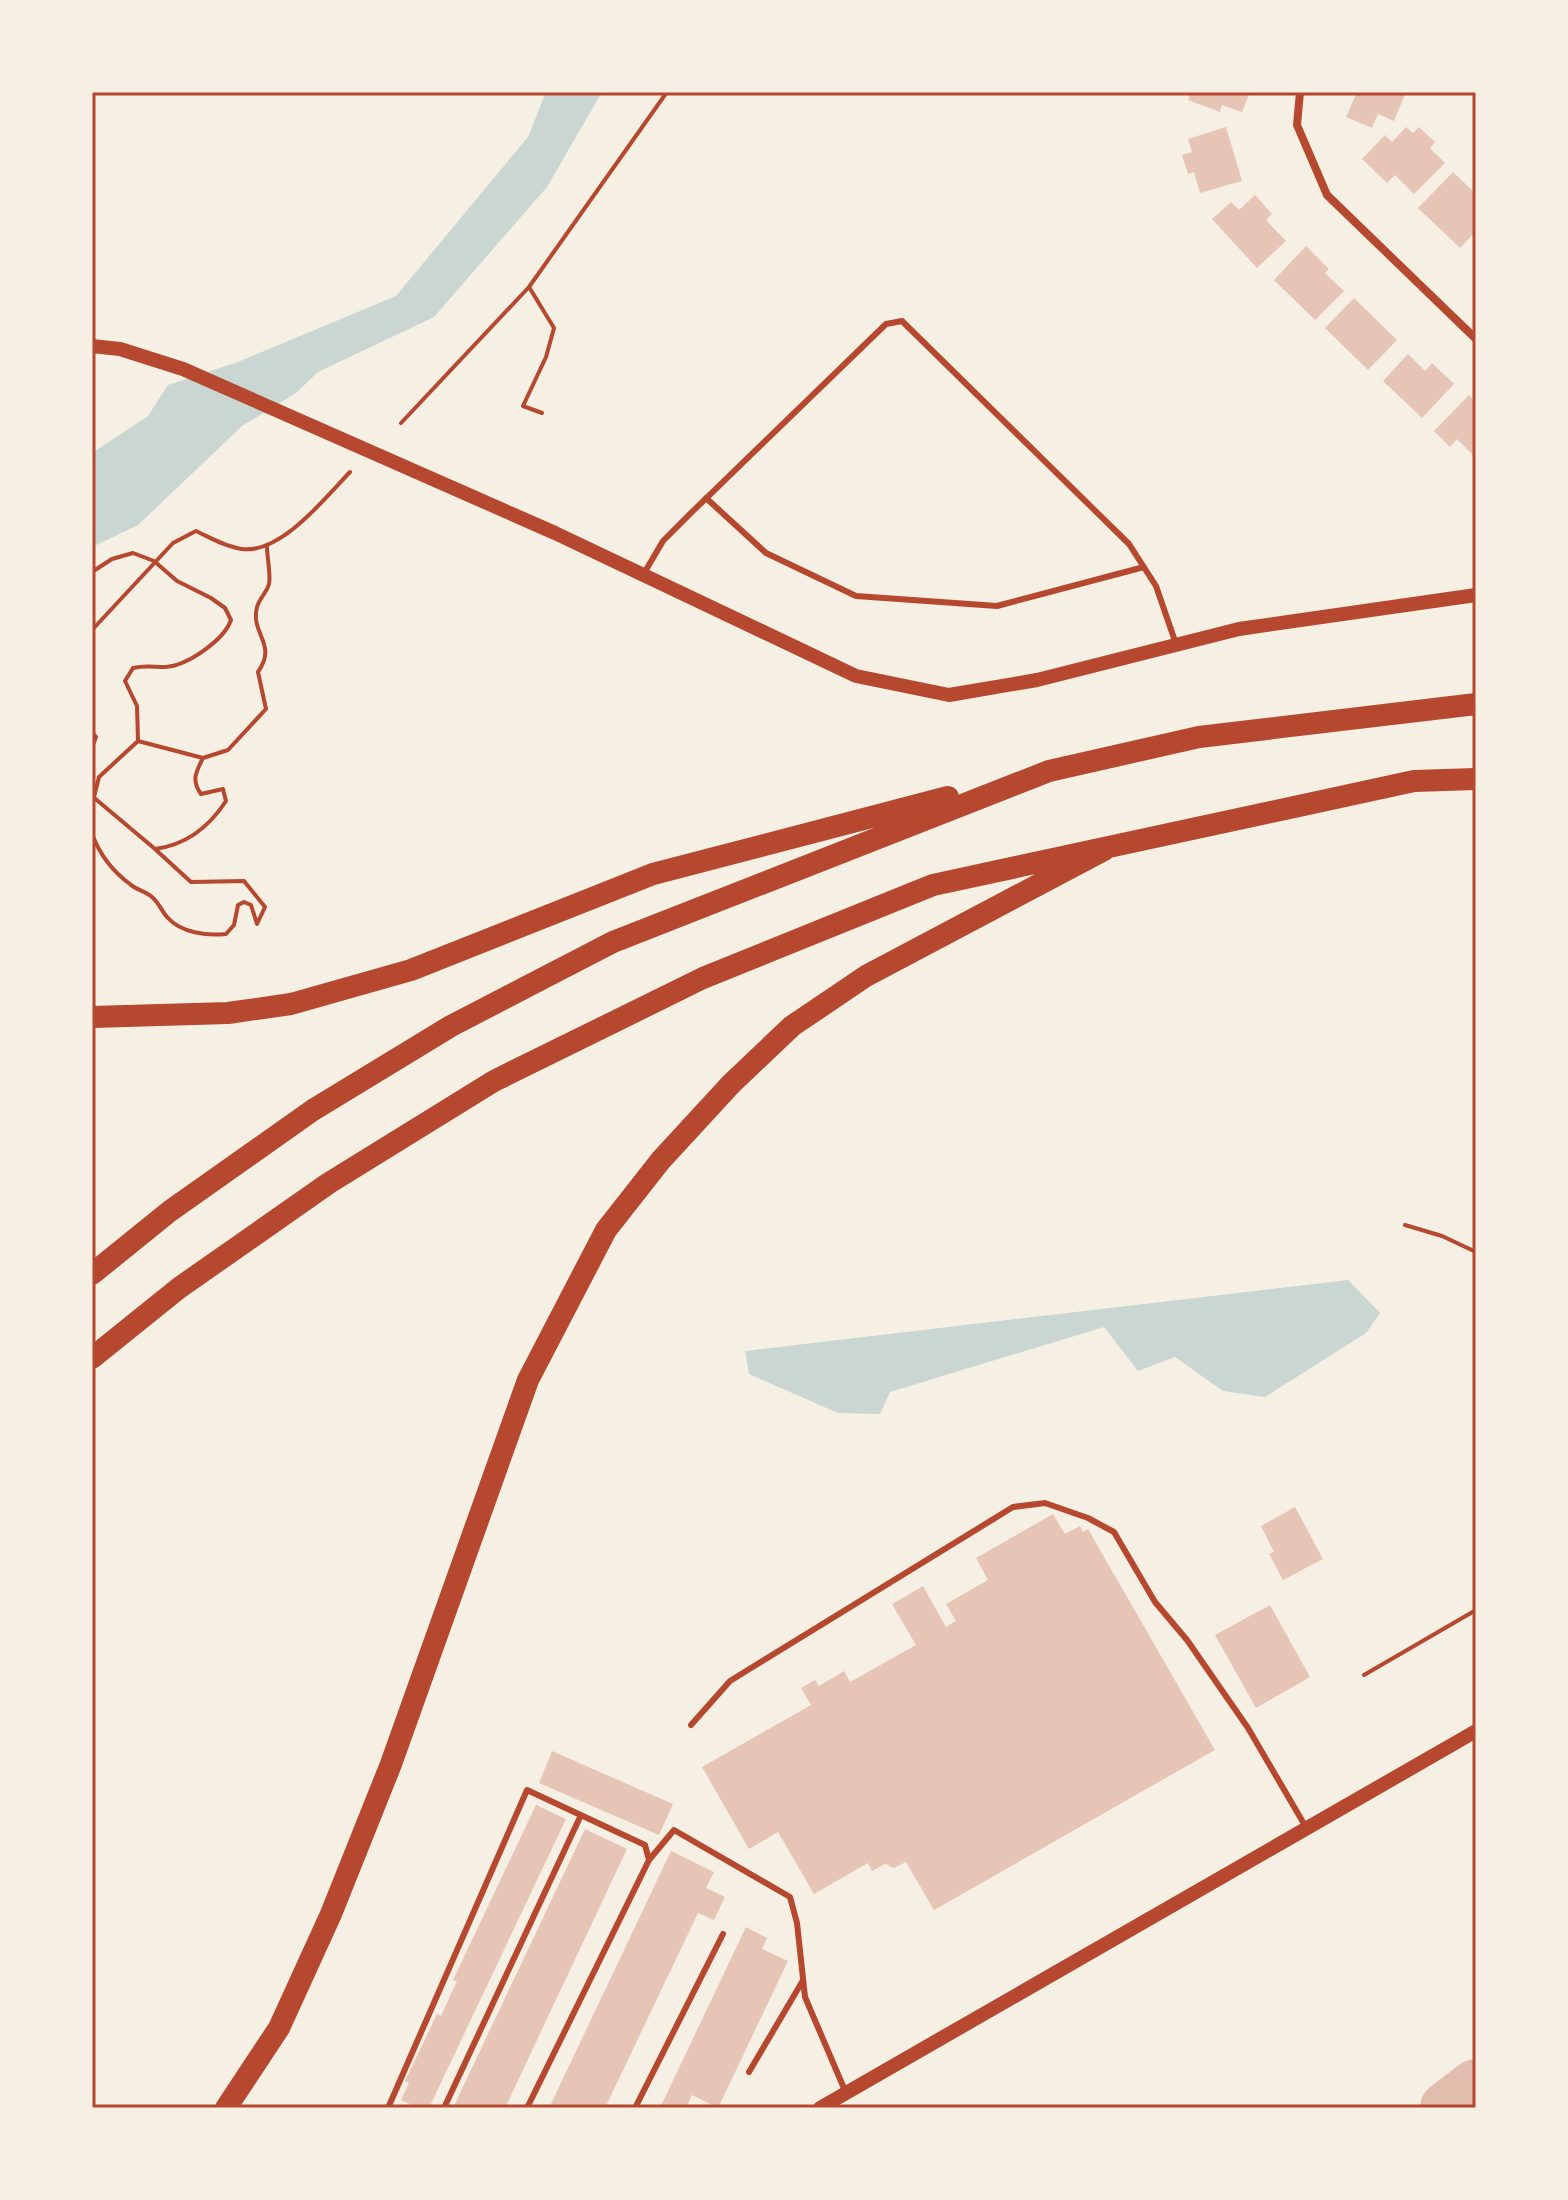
<svg xmlns="http://www.w3.org/2000/svg" width="1568" height="2200" font-family="'Varela Round',sans-serif">
  <style>
    .water { fill: #c9d6d2 }
    .lines { fill: none; stroke-linecap: round; stroke-linejoin: round }
    .taxiway { stroke: #e2bdae; stroke-width: 54 }
    .building { fill: #e6c5b7 }
    .path { stroke: #b5482f; stroke-width: 4 }
    .service { stroke: #b5482f; stroke-width: 6 }
    .minor { stroke: #b5482f; stroke-width: 8 }
    .tertiary { stroke: #b5482f; stroke-width: 14 }
    .motorway { stroke: #b5482f; stroke-width: 22 }
    .neatline { fill: none; stroke: #b5482f; stroke-width: 3 }
  </style>
  <rect width="100%" height="100%" fill="#f6efe4"/>
  <path class="water" d="M 546,92 L 602,92 L 547,187 L 434,317 L 318,372 L 296,393 L 242,426 L 138,525 L 92,547 L 92,453 L 148,416 L 168,385 L 238,362 L 396,296 L 528,137 Z
    M 1348,1280 L 1380,1313 L 1366,1333 L 1265,1397 L 1223,1391 L 1175,1357 L 1138,1371 L 1104,1327 L 890,1392 L 880,1414 L 838,1413 L 749,1374 L 745,1351 Z"/>
  <g class="lines">
    <path class="taxiway" d="M 1447,2108 L 1476,2086"/>
  </g>
  <path class="building" d="M 1191,92 L 1250,92 L 1242,112 L 1222,105 L 1220,112 L 1188,100 Z
    M 1357,92 L 1406,92 L 1394,121 L 1378,114 L 1372,128 L 1346,117 Z
    M 1226,127 L 1242,181 L 1200,193 L 1194,172 L 1188,174 L 1182,155 L 1192,152 L 1188,139 Z
    M 1406,127 L 1413,133 L 1419,127 L 1435,142 L 1430,148 L 1445,163 L 1414,194 L 1395,175 L 1387,183 L 1362,159 L 1385,135 L 1392,142 Z
    M 1453,172 L 1476,194 L 1476,231 L 1460,248 L 1418,208 Z
    M 1255,195 L 1272,214 L 1266,220 L 1286,241 L 1257,268 L 1212,219 L 1231,202 L 1239,210 Z
    M 1306,246 L 1329,269 L 1325,273 L 1344,291 L 1315,320 L 1274,280 Z
    M 1354,298 L 1397,340 L 1368,370 L 1325,328 Z
    M 1408,354 L 1425,371 L 1432,363 L 1454,384 L 1422,418 L 1383,381 Z
    M 1469,395 L 1476,402 L 1476,458 L 1457,439 L 1450,447 L 1434,431 Z
    M 1295,1507 L 1323,1559 L 1283,1580 L 1269,1554 L 1274,1552 L 1261,1526 Z
    M 1053,1514 L 1065,1534 L 1080,1526 L 1083,1532 L 1088,1529 L 1215,1750 L 934,1910 L 906,1862 L 894,1868 L 885,1864 L 872,1871 L 868,1863 L 814,1894 L 778,1832 L 749,1849 L 702,1767 L 811,1705 L 801,1688 L 815,1680 L 819,1686 L 844,1671 L 850,1682 L 916,1645 L 892,1604 L 923,1586 L 946,1627 L 956,1621 L 946,1604 L 988,1580 L 976,1558 Z
    M 1270,1605 L 1310,1677 L 1256,1708 L 1215,1635 Z
    M 552,1751 L 673,1804 L 659,1835 L 539,1783 Z
    M 536,1805 L 566,1819 L 429,2108 L 408,2108 L 410,2104 L 401,2100 L 409,2083 L 405,2081 L 437,2014 L 441,2016 L 457,1981 L 453,1980 Z
    M 585,1829 L 627,1849 L 505,2108 L 453,2108 Z
    M 671,1851 L 714,1872 L 706,1888 L 725,1897 L 714,1920 L 698,1913 L 605,2108 L 549,2108 Z
    M 746,1927 L 767,1938 L 762,1949 L 788,1961 L 718,2108 L 692,2095 L 686,2108 L 660,2108 Z"/>
  <g class="lines">
    <path class="path" d="M 529,287 L 554,328 L 546,357 L 523,406 L 542,413
      M 401,423 L 529,287 L 667,92
      M 92,572 L 112,559 L 133,553 L 154,561 L 177,581 L 211,598 L 225,608 L 231,620 C 224,640 187,666 165,667 C 153,667 145,665 133,668 L 125,681 L 137,706 L 138,741 L 99,777 L 92,805
      M 92,630 L 173,543 L 196,531 C 211,538 226,547 242,549 C 281,554 325,498 350,472
      M 92,732 L 96,737 L 92,747
      M 138,741 L 203,758
      M 92,796 L 155,849 C 186,845 209,827 226,801 L 223,789 L 201,794 C 191,780 196,772 203,758 L 228,750 L 266,709 L 258,672 C 278,644 250,634 257,607 C 259,599 267,592 269,584 C 271,574 267,558 267,547
      M 92,834 C 100,855 112,871 130,884 C 136,890 145,891 152,897 C 159,903 161,910 167,917 C 181,933 207,936 226,934 L 234,925 L 238,905 L 244,902 L 251,905 L 257,924 L 265,907 L 244,881 L 191,882 L 156,850
      M 1405,1225 L 1442,1236 L 1476,1252
      M 1364,1675 L 1476,1610"/>
    <path class="service" d="M 706,498 L 766,553 L 856,596 L 997,606 L 1144,567
      M 643,575 L 663,541 L 694,510 L 886,324 L 902,321 L 1129,544 L 1156,586 L 1176,644
      M 691,1725 L 730,1681 L 1013,1507 L 1045,1503 L 1088,1518 L 1114,1532 L 1155,1602 L 1187,1640 L 1248,1728 L 1307,1829
      M 749,2072 L 802,1982
      M 388,2108 L 527,1790 L 645,1845 L 649,1860
      M 444,2108 L 581,1815
      M 527,2108 L 649,1860 L 674,1830 L 790,1897 L 797,1923 L 805,1997 L 846,2093
      M 635,2108 L 723,1934"/>
    <path class="minor" d="M 1300,92 L 1297,125 L 1327,195 L 1476,339"/>
    <path class="tertiary" d="M 92,346 L 120,349 L 183,369 L 555,533 L 856,676 L 949,695 L 1037,680 L 1239,629 L 1476,595
      M 820,2108 L 1476,1731"/>
    <path class="motorway" d="M 92,1017 L 228,1013 L 291,1004 L 411,970 L 653,874 L 948,797
      M 92,1274 L 170,1211 L 313,1110 L 451,1026 L 613,942 L 1049,771 L 1199,737 L 1476,704
      M 92,1358 L 179,1288 L 329,1183 L 494,1081 L 703,978 L 933,885 L 1414,781 L 1476,779
      M 226,2108 L 279,2028 L 331,1914 L 391,1764 L 528,1380 L 606,1230 L 661,1160 L 731,1084 L 792,1026 L 866,976 L 1104,850"/>
  </g>
  <rect width="1568" height="2200" fill="none" stroke="#f6efe4" stroke-width="188"/>
  <rect x="94" y="94" width="1380" height="2012" class="neatline"/>
</svg>
